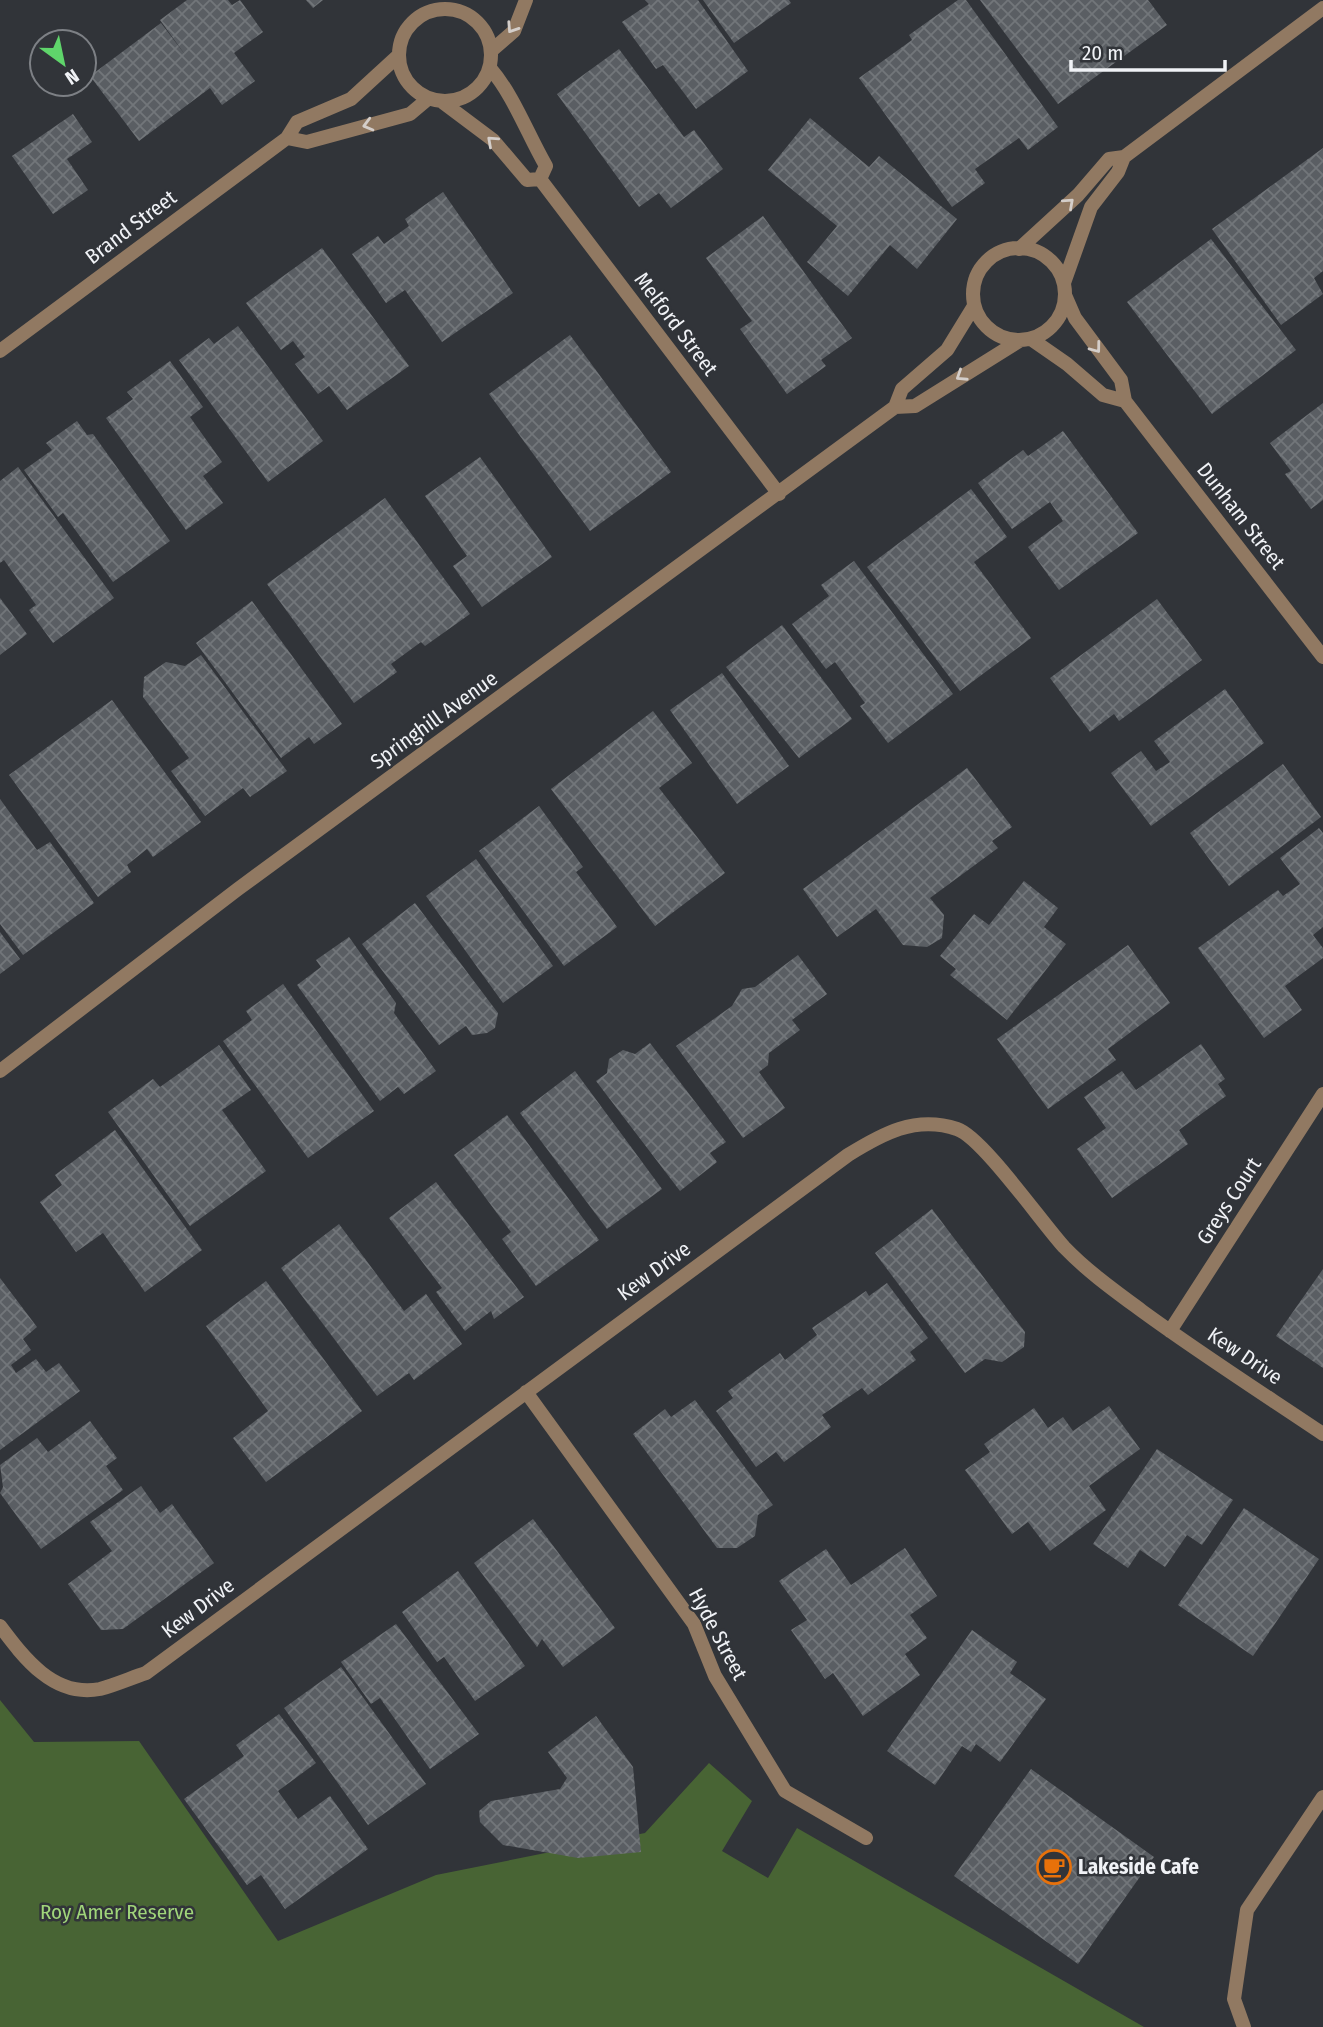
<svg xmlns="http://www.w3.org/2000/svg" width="1323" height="2027" font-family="'Fira Sans Condensed',sans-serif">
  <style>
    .park { fill: #486434 }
    .building { fill: url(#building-cross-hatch) }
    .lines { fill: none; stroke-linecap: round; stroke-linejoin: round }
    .minor { stroke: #917962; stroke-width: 14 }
    .tertiary { stroke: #917962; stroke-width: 14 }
    .oneway { stroke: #d4ceca }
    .labels { text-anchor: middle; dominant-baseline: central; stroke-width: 5; stroke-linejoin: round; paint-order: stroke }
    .street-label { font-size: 21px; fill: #f0f2f6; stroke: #313439 }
    .poi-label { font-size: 21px; font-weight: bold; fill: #f0f2f6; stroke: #313439; text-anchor: start }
    .park-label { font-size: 21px; fill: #a0d57a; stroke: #313439 }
  </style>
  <defs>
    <pattern id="building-cross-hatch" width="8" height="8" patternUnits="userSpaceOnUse" patternTransform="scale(1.75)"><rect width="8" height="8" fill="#5a5e63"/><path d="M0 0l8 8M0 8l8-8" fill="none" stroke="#72767a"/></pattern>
  </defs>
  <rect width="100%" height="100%" fill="#313439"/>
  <path class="park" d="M 0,1700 L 34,1742 L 139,1741 L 278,1941 L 436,1875 L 645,1833 L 709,1763 L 752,1801 L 722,1851 L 768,1878 L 797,1828 L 1144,2027 L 0,2027 Z"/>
  <path class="building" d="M 187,0 L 228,0 L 232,5 L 240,0 L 263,32 L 234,53 L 255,81 L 222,105 L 210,88 L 139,141 L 90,76 L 161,23 L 186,56 L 160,20 Z
    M 306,0 L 323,0 L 313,8 Z
    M 645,0 L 698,0 L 748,71 L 696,109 L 663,65 L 656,69 L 622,22 L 649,4 Z
    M 703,0 L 789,0 L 791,3 L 734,43 Z
    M 958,0 L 966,0 L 1058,127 L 1028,150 L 1019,138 L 975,169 L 985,183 L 952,207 L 859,78 L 912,40 L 909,35 Z
    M 980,0 L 1148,0 L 1167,25 L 1058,104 Z
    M 619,49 L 684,137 L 694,130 L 723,169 L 671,208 L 659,193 L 639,207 L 557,94 Z
    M 73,114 L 92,142 L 67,159 L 88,190 L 53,214 L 12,156 Z
    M 810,118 L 869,167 L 879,156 L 957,219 L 917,269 L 890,245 L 848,296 L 807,262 L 837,226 L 768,170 Z
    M 1323,148 L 1323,271 L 1314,278 L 1323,294 L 1281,325 L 1212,229 Z
    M 443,192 L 513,293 L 442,342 L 405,290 L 386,303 L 352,254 L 378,236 L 384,244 L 409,226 L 405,219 Z
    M 763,216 L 852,338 L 821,360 L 826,366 L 787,394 L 740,329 L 752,321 L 706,258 Z
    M 1211,239 L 1296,350 L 1212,414 L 1127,302 Z
    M 322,248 L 409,366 L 347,410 L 329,386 L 318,394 L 295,364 L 305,357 L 293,341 L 281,350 L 246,303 Z
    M 238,326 L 323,441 L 268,482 L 179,360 L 209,338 L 214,344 Z
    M 570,335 L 671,472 L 590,531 L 489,394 Z
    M 170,361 L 203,407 L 190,417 L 222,462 L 203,476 L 223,503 L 186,530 L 106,418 L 133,399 L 127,392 Z
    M 1323,403 L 1323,500 L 1311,509 L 1285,474 L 1291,471 L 1270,443 Z
    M 77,421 L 87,435 L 93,434 L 170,541 L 113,582 L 63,513 L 58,517 L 24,470 L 52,450 L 46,443 Z
    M 1063,431 L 1138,533 L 1059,590 L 1028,547 L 1063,521 L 1050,502 L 1012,529 L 978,483 L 1023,450 L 1028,456 Z
    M 480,457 L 552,557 L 482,607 L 453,566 L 467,556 L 425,496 Z
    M 18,467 L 114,598 L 53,643 L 29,610 L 36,605 L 4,560 L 0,563 L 0,481 Z
    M 971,489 L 1007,537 L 974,562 L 1031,638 L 960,691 L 867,567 Z
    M 385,498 L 470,614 L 425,646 L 421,642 L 391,664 L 397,672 L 354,703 L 267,584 Z
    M 854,561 L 953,694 L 888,743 L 860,706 L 865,703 L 835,662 L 826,669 L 792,624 L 829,596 L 821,585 Z
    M 0,598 L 27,634 L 0,655 Z
    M 1157,599 L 1202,660 L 1119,721 L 1114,714 L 1090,732 L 1050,678 Z
    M 252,601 L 342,724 L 314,744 L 309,737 L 281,758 L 196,643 Z
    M 782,625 L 852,719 L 799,758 L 726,667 Z
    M 201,655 L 287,771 L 250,797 L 243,788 L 205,816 L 171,771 L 189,758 L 143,697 L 144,677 L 166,662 L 185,666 Z
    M 722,673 L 789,766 L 737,804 L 670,710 Z
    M 1225,689 L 1264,743 L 1151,826 L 1111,773 L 1141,751 L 1156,771 L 1170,762 L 1154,741 Z
    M 112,700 L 201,822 L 153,857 L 147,849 L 127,865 L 131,872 L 98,897 L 9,775 Z
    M 653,711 L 692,763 L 659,788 L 725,873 L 655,926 L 551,789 Z
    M 1283,764 L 1321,817 L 1229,886 L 1190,833 Z
    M 967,768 L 1012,827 L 992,841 L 998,848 L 930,898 L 944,915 L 942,938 L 927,947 L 903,945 L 876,909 L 837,937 L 803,889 Z
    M 0,799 L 37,850 L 50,842 L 94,903 L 23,955 L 0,924 Z
    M 539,806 L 583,867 L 576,872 L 617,927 L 564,966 L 479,851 Z
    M 1319,828 L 1323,833 L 1323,927 L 1313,935 L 1323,948 L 1323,958 L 1285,986 L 1302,1010 L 1264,1038 L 1198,948 L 1278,890 L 1283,896 L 1300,884 L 1280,858 Z
    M 476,859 L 553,966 L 503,1003 L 426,896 Z
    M 1024,881 L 1058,908 L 1044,927 L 1066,944 L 1007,1020 L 950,975 L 956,969 L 940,956 L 974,914 L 989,925 Z
    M 415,903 L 498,1013 L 495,1028 L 487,1033 L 472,1035 L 466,1026 L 439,1045 L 362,944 Z
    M 0,932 L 20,959 L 0,974 Z
    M 349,937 L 396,1003 L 394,1013 L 436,1071 L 404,1094 L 398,1087 L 380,1101 L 297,985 L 321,967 L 316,960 Z
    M 1128,945 L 1170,1003 L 1108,1049 L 1116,1060 L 1048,1109 L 997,1039 Z
    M 798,955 L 827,994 L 792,1020 L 800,1030 L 769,1053 L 768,1065 L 759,1072 L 785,1108 L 743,1138 L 676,1046 L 732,1006 L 742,989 L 755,987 Z
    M 283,984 L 374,1111 L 308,1158 L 223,1041 L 252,1020 L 246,1011 Z
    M 650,1043 L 726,1142 L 710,1153 L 717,1162 L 680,1191 L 596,1081 L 607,1073 L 609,1059 L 623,1050 L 635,1054 Z
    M 1201,1044 L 1225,1079 L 1218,1084 L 1226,1096 L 1179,1130 L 1188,1144 L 1112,1198 L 1077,1149 L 1106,1128 L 1084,1097 L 1122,1071 L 1136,1090 Z
    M 219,1045 L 251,1090 L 222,1110 L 266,1171 L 190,1226 L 108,1112 L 153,1079 L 160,1087 Z
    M 575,1071 L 662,1189 L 607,1229 L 520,1113 Z
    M 507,1115 L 599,1240 L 536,1286 L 502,1239 L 511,1232 L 454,1155 Z
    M 115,1130 L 202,1250 L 145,1292 L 103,1233 L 76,1252 L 40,1202 L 62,1185 L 55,1175 Z
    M 436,1182 L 524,1297 L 494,1319 L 491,1311 L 465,1331 L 436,1292 L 442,1288 L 389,1218 Z
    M 932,1209 L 1025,1332 L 1024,1347 L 1002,1362 L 985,1359 L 965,1373 L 875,1253 Z
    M 339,1224 L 404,1311 L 426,1294 L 462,1344 L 414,1380 L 409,1373 L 377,1396 L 281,1268 Z
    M 1323,1269 L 1323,1368 L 1276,1336 Z
    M 0,1278 L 37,1327 L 23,1339 L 31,1350 L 11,1365 L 16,1373 L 36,1359 L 46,1372 L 59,1363 L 80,1391 L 0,1450 Z
    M 266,1281 L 362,1411 L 266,1482 L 233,1438 L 268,1411 L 206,1326 Z
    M 887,1283 L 928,1338 L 910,1352 L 916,1360 L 868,1395 L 862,1388 L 822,1415 L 831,1427 L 784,1462 L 776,1452 L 756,1467 L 716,1411 L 733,1398 L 728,1391 L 780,1353 L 785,1360 L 817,1335 L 812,1328 L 866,1291 L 869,1296 Z
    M 695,1400 L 773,1505 L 758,1515 L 755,1536 L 737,1548 L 717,1548 L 633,1434 L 665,1409 L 671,1417 Z
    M 1109,1406 L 1140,1449 L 1089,1486 L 1106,1510 L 1050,1551 L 1028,1522 L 1012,1534 L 965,1470 L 990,1452 L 984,1444 L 1034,1408 L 1048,1428 L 1063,1417 L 1073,1431 Z
    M 90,1421 L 117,1458 L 106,1466 L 123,1490 L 41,1549 L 0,1493 L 3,1487 L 0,1465 L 37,1438 L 48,1452 Z
    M 1157,1449 L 1233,1500 L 1202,1545 L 1187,1535 L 1165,1567 L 1140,1550 L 1128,1568 L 1093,1544 Z
    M 141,1486 L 160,1513 L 172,1504 L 214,1563 L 123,1629 L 101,1630 L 68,1584 L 112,1551 L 90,1522 Z
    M 1244,1508 L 1319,1559 L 1253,1656 L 1178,1605 Z
    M 533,1519 L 615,1628 L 563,1667 L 542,1639 L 537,1647 L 474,1563 Z
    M 905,1548 L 937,1596 L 910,1615 L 927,1638 L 905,1654 L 920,1675 L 863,1716 L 833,1673 L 825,1679 L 791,1630 L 807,1620 L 779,1581 L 826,1549 L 851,1585 Z
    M 458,1571 L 525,1666 L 475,1701 L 444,1657 L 437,1662 L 402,1612 Z
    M 396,1624 L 479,1734 L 430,1769 L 380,1698 L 371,1704 L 341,1662 Z
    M 972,1630 L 1017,1662 L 1010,1673 L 1046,1699 L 1000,1762 L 976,1744 L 971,1752 L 962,1746 L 935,1785 L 887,1751 Z
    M 341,1667 L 426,1784 L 368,1825 L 284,1708 Z
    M 279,1714 L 316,1763 L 278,1791 L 298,1819 L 330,1796 L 368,1849 L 285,1909 L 261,1875 L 247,1885 L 184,1799 L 244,1756 L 236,1745 Z
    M 596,1716 L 633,1767 L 641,1852 L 578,1858 L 503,1845 L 480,1822 L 479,1811 L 491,1801 L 560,1789 L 567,1778 L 548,1752 Z
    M 1031,1769 L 1154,1857 L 1078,1964 L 954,1876 Z"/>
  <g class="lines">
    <path class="minor" d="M399 55a46 46 0 1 1 92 0a46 46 0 1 1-92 0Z
      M 491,51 L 514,31 L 526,0
      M 490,68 C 514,96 527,133 546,166 L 540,179
      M 441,101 L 493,140 L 527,180 L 540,179
      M 287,138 L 307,142 L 410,114 L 429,98
      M 540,179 L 779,494
      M973 294a46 46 0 1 1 92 0a46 46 0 1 1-92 0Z
      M 1019,249 L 1078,195 L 1109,159 L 1124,157 L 1323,8
      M 1064,283 L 1091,207 L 1118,172 L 1124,157
      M 1065,295 L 1075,318 L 1121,380 L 1125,401 L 1323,657
      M 1031,339 L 1067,364 L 1103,395 L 1125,401
      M 0,351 L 287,138 L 297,122 L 351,99 L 399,55
      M 895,407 L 915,406 L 1019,341
      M 0,1071 L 238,889 L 895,407 L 902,389 L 947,350 L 974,306
      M 1170,1331 L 1323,1094
      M 526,1392 L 694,1624 L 715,1676 L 785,1791 L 866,1838
      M 0,1626 C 24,1658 54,1698 100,1689 C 115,1685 131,1678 146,1673 L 848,1155 C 882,1134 915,1115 957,1129 C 982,1137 1042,1223 1064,1247 C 1087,1271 1115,1291 1142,1311 C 1201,1354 1262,1393 1323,1434"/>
    <path class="tertiary" d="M 1244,2027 L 1234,1999 L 1247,1910 L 1323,1797"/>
  </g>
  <defs><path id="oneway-chevron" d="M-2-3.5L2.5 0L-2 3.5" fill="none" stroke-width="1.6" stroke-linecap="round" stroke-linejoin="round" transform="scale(1.75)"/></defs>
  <g class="oneway">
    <use href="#oneway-chevron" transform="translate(512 28) rotate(123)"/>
    <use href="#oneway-chevron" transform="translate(368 125) rotate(165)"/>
    <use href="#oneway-chevron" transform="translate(492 141) rotate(-138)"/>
    <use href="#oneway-chevron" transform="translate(1069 203) rotate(-42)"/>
    <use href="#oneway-chevron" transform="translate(1096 348) rotate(53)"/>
    <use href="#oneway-chevron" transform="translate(961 376) rotate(147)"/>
  </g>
  <defs>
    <g id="cafe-ring" transform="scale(1.75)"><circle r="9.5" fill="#313439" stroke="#e8710a" stroke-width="1.5"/><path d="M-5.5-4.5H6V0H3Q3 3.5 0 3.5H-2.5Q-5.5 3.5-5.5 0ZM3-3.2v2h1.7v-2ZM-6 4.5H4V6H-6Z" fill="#e8710a"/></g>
  </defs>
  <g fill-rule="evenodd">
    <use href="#cafe-ring" x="1054" y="1867"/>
  </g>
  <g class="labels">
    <g class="street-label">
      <text transform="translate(131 227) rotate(-37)">Brand Street</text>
      <text transform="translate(676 324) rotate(53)">Melford Street</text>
      <text transform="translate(1241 516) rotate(52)">Dunham Street</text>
      <text transform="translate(434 720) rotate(-36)">Springhill Avenue</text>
      <text transform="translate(1229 1201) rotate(-57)">Greys Court</text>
      <text transform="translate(654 1271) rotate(-36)">Kew Drive</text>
      <text transform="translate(1245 1356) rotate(34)">Kew Drive</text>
      <text transform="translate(198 1608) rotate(-37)">Kew Drive</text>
      <text transform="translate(718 1634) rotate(62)">Hyde Street</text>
    </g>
    <g class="poi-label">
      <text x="1078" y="1867">Lakeside Cafe</text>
    </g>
    <g class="park-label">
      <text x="117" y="1912">Roy Amer Reserve</text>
    </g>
  </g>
  <g transform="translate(63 63) rotate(147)"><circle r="33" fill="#313439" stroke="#7d8085" stroke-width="2"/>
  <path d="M0-5L12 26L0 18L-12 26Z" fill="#5fd56b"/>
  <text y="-10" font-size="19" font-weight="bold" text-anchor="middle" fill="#f0f2f6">N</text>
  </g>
  <path d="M1071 60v10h154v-10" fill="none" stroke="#f0f2f6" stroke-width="3.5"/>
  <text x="1082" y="60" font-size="21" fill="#f0f2f6" stroke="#313439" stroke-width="5" paint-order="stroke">20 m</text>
</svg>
